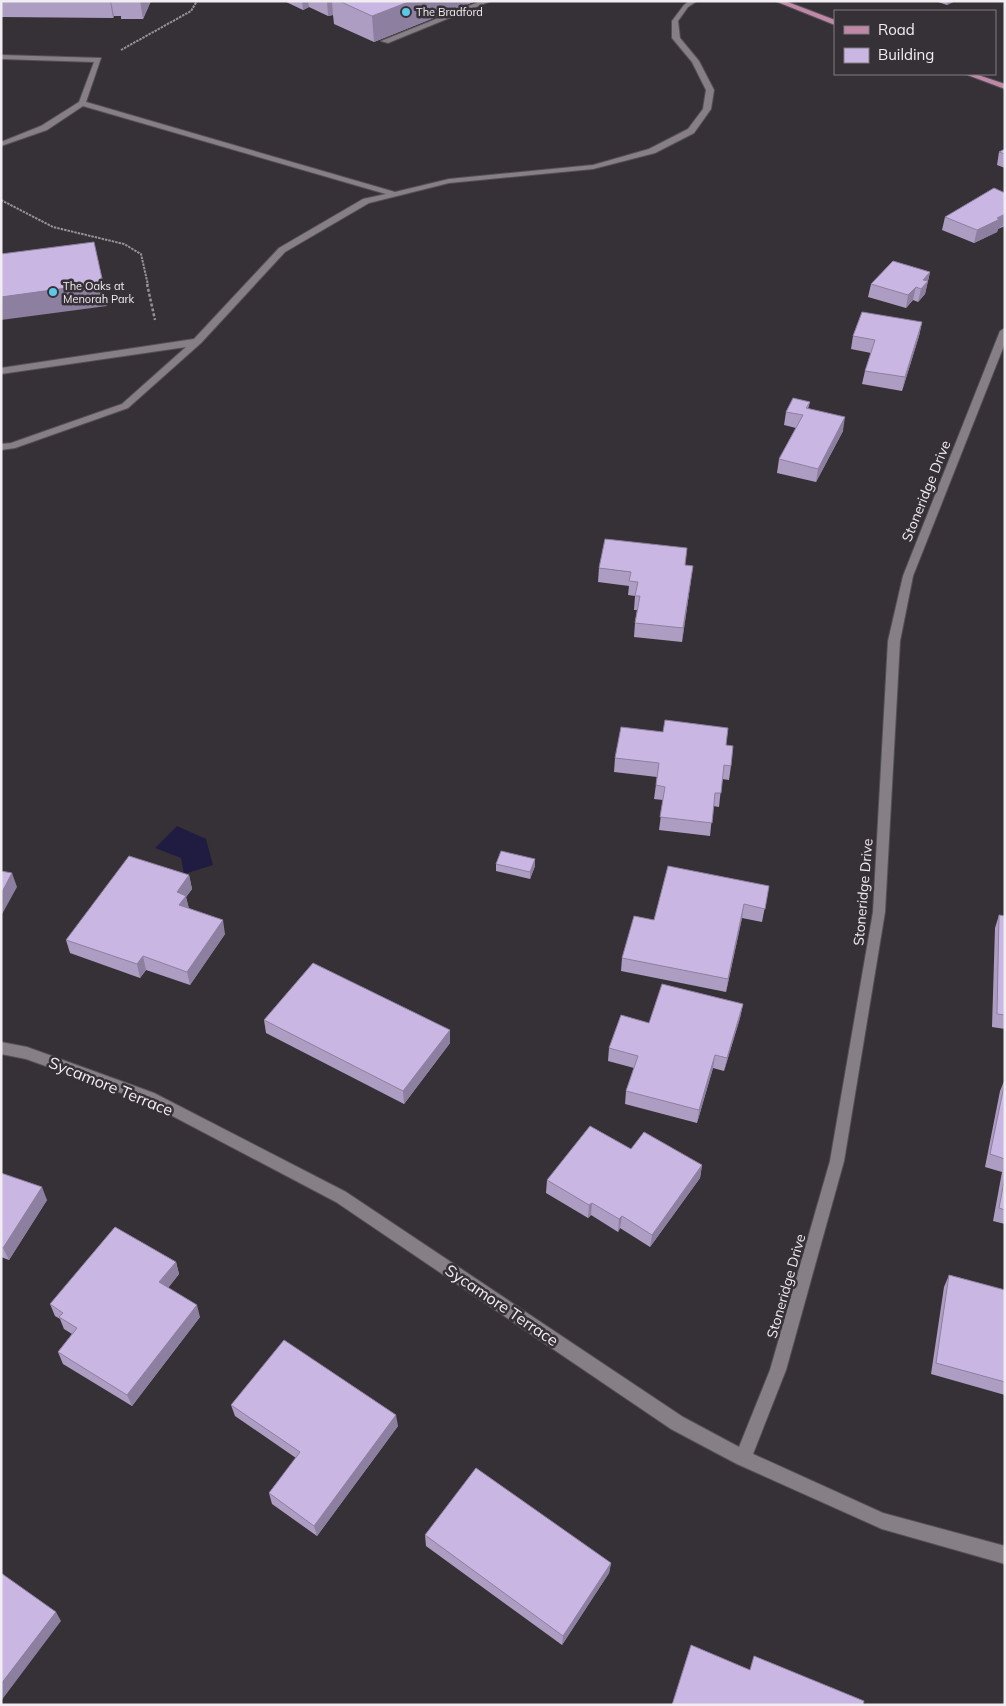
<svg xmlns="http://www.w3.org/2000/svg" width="1006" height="1706" font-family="Mulish,sans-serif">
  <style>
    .water { fill: #201c41 }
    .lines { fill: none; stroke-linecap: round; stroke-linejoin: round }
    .service-casing { stroke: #555055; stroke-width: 2 }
    .minor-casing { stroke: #555055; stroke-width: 2 }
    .primary-casing { stroke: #555055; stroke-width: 2 }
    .path-far1 { stroke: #969196; stroke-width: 2; stroke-dasharray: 2.5 1; stroke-linecap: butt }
    .path { stroke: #969196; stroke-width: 2.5; stroke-dasharray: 3 2; stroke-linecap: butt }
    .service { fill: #867f86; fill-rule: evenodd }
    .minor { fill: #867f86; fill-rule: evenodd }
    .primary { fill: #c088a7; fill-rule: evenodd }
    .wall { fill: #ae9dc3 }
    .shaded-wall { fill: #8d7f9f }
    .building { fill: #cab6e3; stroke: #8d7f9f }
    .poi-dot { fill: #5dc7e8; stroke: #363136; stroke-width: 2 }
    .labels { text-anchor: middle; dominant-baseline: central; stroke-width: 5; stroke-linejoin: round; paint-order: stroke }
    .far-poi-label { font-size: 11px; fill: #f1edf1; stroke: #363136; text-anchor: start }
    .street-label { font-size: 14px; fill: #f1edf1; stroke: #363136 }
    .near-street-label { font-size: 16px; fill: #f1edf1; stroke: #363136 }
  </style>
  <rect width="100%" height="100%" fill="#363136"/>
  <path class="water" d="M 177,826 L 206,839 L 213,865 L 184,874 L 181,858 L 155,848 Z"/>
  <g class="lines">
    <g class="service-casing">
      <path id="service" d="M 481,1 L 491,1 L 388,43 L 381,41 Z
        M 689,1 L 697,1 L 688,7 L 678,21 L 680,38 L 699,61 L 714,90 L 711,109 L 694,133 L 655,153 L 593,169 L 449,183 L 369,203 L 285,252 L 201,343 L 128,408 L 15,448 L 1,450 L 1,444 L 11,443 L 122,404 L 186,347 L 1,374 L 1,368 L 194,339 L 279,248 L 363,199 L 386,194 L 83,106 L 47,130 L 1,146 L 1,142 L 41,126 L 79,102 L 94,62 L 1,59 L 1,55 L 101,58 L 86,102 L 395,192 L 449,179 L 593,165 L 649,149 L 688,129 L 703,109 L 706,90 L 692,62 L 672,38 L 672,21 L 684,5 Z"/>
    </g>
    <g class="minor-casing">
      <path id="minor" d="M 1005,328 L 1005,343 L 913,576 L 900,641 L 885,912 L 844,1161 L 786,1370 L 753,1454 L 883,1513 L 1005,1546 L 1005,1564 L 882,1529 L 737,1464 L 671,1429 L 336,1202 L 144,1101 L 26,1059 L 1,1054 L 1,1042 L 27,1047 L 154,1093 L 346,1192 L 683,1417 L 739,1447 L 770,1370 L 830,1161 L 873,912 L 888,641 L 903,576 L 1000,331 Z"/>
    </g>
    <g class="primary-casing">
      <path id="primary" d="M 775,1 L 785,1 L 835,20 L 835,25 Z
        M 965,74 L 975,74 L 1005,84 L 1005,89 Z"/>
    </g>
    <path class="path-far1" d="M 121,50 L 191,11 L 197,1
      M 1,200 L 53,227 L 124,244 L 141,254 L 148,285"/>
    <path class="path" d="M 147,284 L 155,320"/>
    <use href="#service" class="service"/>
    <use href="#minor" class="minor"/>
    <use href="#primary" class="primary"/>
  </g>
  <path class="wall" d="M 1,1 L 151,1 L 143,19 L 121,19 L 121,16 L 114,16 L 113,18 L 1,17 Z
    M 284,1 L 476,1 L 374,42 L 334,24 L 333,15 L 328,16 L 309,7 L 303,10 Z
    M 935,1 L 955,1 L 947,5 Z
    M 1005,149 L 1005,168 L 997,165 L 999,152 Z
    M 1005,193 L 1005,226 L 998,229 L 997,232 L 974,243 L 942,230 L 945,217 Z
    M 930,272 L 925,294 L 918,302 L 913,300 L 906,308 L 868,297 L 871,284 Z
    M 922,322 L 919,336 L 902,391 L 862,384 L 865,371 L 871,353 L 851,349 L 853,336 Z
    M 810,402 L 808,409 L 843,431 L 816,482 L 777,473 L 779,459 L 796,428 L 784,425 L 786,412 Z
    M 599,568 L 691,580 L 682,642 L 634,637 L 635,623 L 637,610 L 634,610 L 635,596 L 628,595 L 629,586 L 598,582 Z
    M 726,745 L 731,766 L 729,780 L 722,779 L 719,807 L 713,806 L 710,836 L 659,830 L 663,800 L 654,799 L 657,777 L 614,772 L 615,758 Z
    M 535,859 L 535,866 L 530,879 L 496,871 L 496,864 Z
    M 189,875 L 192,889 L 186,897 L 189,909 L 225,934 L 190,985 L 146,970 L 140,978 L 70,953 L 66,940 Z
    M 769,886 L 762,922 L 742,918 L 726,992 L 621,971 L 622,958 L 654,920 Z
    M 999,915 L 1005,916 L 1005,1029 L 992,1027 L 995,928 Z
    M 743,1004 L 740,1018 L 724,1071 L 713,1068 L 697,1123 L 625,1104 L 626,1091 L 634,1068 L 608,1061 L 609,1048 L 649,1023 Z
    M 264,1020 L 450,1030 L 450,1043 L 404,1104 L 266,1033 Z
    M 1005,1079 L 1005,1224 L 993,1221 L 1002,1172 L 985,1167 L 1000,1091 Z
    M 631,1149 L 702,1165 L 700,1178 L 650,1247 L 620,1228 L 618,1232 L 591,1215 L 588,1218 L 546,1193 L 547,1180 Z
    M 1,1173 L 47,1200 L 9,1260 L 1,1257 Z
    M 176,1262 L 179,1274 L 168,1288 L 200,1317 L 132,1406 L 63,1364 L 58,1352 L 72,1334 L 64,1329 L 60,1319 L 55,1316 L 50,1304 Z
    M 949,1275 L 1005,1290 L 1005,1395 L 931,1374 L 944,1287 Z
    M 231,1405 L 398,1426 L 317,1536 L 272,1504 L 269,1493 L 296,1458 L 235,1416 Z
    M 425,1535 L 611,1563 L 609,1573 L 562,1645 L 426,1546 Z"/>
  <path class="shaded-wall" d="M 110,1 L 111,1 L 114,16 L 113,18 Z
    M 140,1 L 151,1 L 143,19 Z
    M 302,1 L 308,1 L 309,7 L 303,10 Z
    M 327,1 L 332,1 L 333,15 L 328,16 Z
    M 411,1 L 476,1 L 374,42 L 372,16 Z
    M 948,1 L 955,1 L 947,5 Z
    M 1005,214 L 1004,225 L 998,229 L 997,232 L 974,243 L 977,230 Z
    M 930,272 L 925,294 L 918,302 L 923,280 Z
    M 103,283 L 107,306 L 1,320 L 1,297 Z
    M 916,287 L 913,300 L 906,308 L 908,295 Z
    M 922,322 L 919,336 L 902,391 L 905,377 Z
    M 845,417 L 843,431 L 816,482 L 818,469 Z
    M 693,566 L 691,580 L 682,642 L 683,628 Z
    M 535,859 L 535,866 L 530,879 L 530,872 Z
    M 12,873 L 17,887 L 1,916 L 1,894 Z
    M 189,875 L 192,889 L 186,897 L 189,909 L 182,919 L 177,892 Z
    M 744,904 L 742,918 L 726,992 L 728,979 Z
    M 223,920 L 225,934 L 190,985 L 187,972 Z
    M 143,956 L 146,970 L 140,978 L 137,964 Z
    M 743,1004 L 740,1018 L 724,1071 L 727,1058 Z
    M 450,1030 L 450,1043 L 404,1104 L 403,1091 Z
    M 715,1055 L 713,1068 L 697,1123 L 699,1110 Z
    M 702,1165 L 700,1178 L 650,1247 L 652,1235 Z
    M 42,1187 L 47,1200 L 9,1260 L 3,1248 Z
    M 592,1203 L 591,1215 L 588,1218 L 589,1205 Z
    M 622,1216 L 620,1228 L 618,1232 L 619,1219 Z
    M 176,1262 L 179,1274 L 163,1294 L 159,1282 Z
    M 197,1305 L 200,1317 L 132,1406 L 127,1395 Z
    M 396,1415 L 398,1426 L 317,1536 L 314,1526 Z
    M 611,1563 L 609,1573 L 562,1645 L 563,1636 Z
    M 56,1612 L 61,1621 L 1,1701 L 1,1684 Z"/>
  <path class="building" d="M 339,1 L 411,1 L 372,16 Z
    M 1005,149 L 1005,154 L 999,152 Z
    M 994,188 L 1005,193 L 1005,214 L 997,218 L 1000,219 L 977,230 L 945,217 Z
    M 94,242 L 103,283 L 1,297 L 1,254 Z
    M 893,261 L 930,272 L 923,280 L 928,281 L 921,289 L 916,287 L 908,295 L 871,284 Z
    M 862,312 L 922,322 L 905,377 L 865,371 L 875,340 L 853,336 Z
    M 793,398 L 810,402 L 806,408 L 845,417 L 818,469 L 779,459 L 803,415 L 786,412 Z
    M 605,539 L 687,548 L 685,565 L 693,566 L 683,628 L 635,623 L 640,596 L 635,596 L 638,582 L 629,581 L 631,572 L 599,568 Z
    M 665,720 L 728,728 L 726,745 L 733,746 L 731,766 L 724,765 L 721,793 L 715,793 L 712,823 L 660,817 L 665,787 L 656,785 L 659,763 L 615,758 L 621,727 L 663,732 Z
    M 501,851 L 535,859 L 530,872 L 496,864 Z
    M 129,856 L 189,875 L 177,892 L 186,896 L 179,905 L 223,920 L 187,972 L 143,956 L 137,964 L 66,940 Z
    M 668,866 L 769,886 L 765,909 L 744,904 L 728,979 L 622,958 L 634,916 L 654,920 Z
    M 1,871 L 12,873 L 1,894 Z
    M 999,915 L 1005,916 L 1005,1015 L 997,1014 Z
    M 313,963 L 450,1030 L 403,1091 L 264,1020 Z
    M 662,984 L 743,1004 L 727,1058 L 715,1055 L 699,1110 L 626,1091 L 638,1056 L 609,1048 L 621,1015 L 649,1023 Z
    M 1005,1081 L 1005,1159 L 990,1154 Z
    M 590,1126 L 631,1149 L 644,1132 L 702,1165 L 652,1235 L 622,1216 L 619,1219 L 592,1203 L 589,1205 L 547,1180 Z
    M 1,1173 L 42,1187 L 3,1248 L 1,1247 Z
    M 1005,1176 L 1005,1210 L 999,1208 Z
    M 115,1227 L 176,1262 L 159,1282 L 197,1305 L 127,1395 L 58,1352 L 77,1328 L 59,1317 L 63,1313 L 50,1304 Z
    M 949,1275 L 1005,1290 L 1005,1382 L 936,1363 Z
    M 284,1340 L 396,1415 L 314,1526 L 269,1493 L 300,1452 L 231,1405 Z
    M 476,1468 L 611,1563 L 563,1636 L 425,1535 Z
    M 1,1573 L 56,1612 L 1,1684 Z
    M 691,1645 L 750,1670 L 754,1656 L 864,1701 L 863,1705 L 672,1705 Z"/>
  <g class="poi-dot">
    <circle cx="406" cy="12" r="5"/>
    <circle cx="53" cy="292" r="5"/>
  </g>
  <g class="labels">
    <g class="far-poi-label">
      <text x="416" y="12">The Bradford</text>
      <text x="63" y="286">The Oaks at<tspan x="63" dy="13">Menorah Park</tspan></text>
    </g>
    <g class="street-label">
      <text transform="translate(926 491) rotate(-68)">Stoneridge Drive</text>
      <text transform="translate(863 892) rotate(-85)">Stoneridge Drive</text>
      <text transform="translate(786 1286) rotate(-74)">Stoneridge Drive</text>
    </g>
    <g class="near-street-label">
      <text transform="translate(111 1086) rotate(22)">Sycamore Terrace</text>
      <text transform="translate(502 1305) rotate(34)">Sycamore Terrace</text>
    </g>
  </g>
  <rect width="1006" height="1706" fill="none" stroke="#f1edf1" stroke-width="5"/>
  <rect x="834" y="10" width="162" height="65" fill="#363136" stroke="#817c81"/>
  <rect x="844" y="26" width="25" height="8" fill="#c088a7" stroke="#817c81"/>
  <text x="878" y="35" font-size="15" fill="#f1edf1">Road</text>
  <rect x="844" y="48" width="25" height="15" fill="#cab6e3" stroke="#817c81"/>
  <text x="878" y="60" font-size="15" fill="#f1edf1">Building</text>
</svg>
